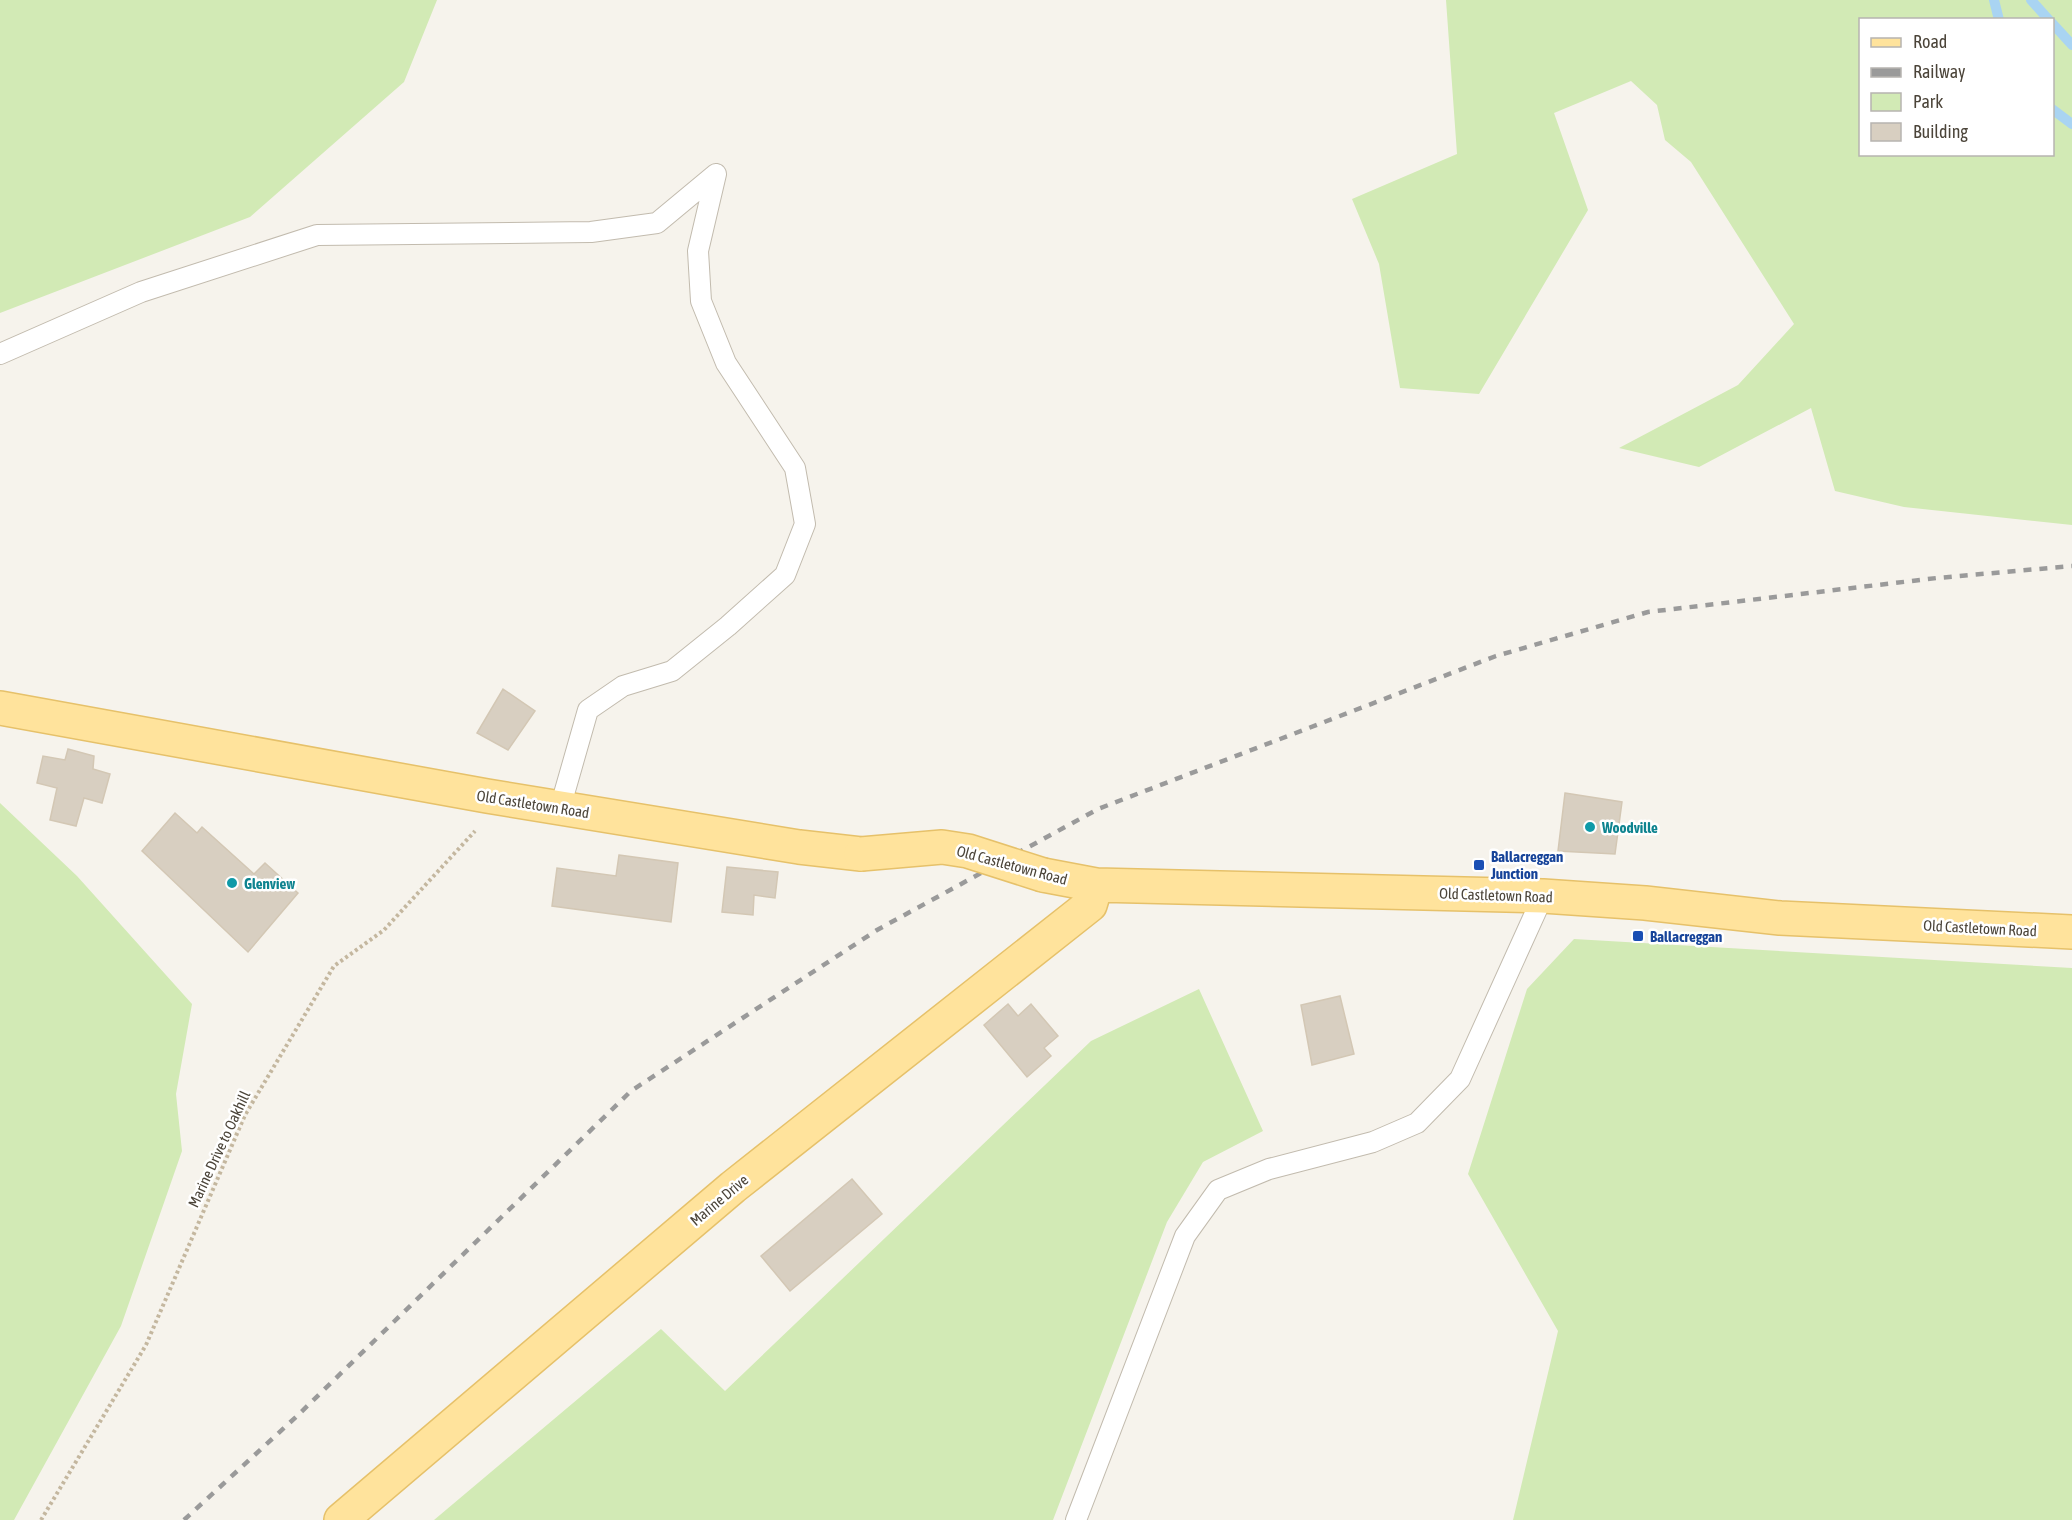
<svg xmlns="http://www.w3.org/2000/svg" width="2072" height="1520" font-family="'Asap Condensed',sans-serif">
  <style>
    .green { fill: #d2eab5; fill-rule: evenodd }
    .lines { fill: none; stroke-linecap: round; stroke-linejoin: round }
    .stream { stroke: #a9d4f2; stroke-width: 10 }
    .building { fill: #d8cfc1; stroke: #d3c7b4; stroke-width: 1.5 }
    .lane-casing { stroke: #c2bbae; stroke-width: 22 }
    .primary-casing { stroke: #e6c16a; stroke-width: 36 }
    .path { stroke: #c4b79f; stroke-width: 4; stroke-dasharray: 3 3; stroke-linecap: butt }
    .lane { stroke: #fff; stroke-width: 20 }
    .primary { stroke: #ffe39c; stroke-width: 33 }
    .rail { stroke: #9a9a9a; stroke-width: 4.5; stroke-dasharray: 8 8; stroke-linecap: butt }
    .primary-bridge-casing { stroke: #e6c16a; stroke-width: 36; stroke-linecap: butt }
    .primary-bridge { stroke: #ffe39c; stroke-width: 33 }
    .culture-dot { fill: #0f9aa8; stroke: #fff; stroke-width: 2 }
    .transit-dot { fill: #1a4fb4; stroke: #fff; stroke-width: 2 }
    .labels { text-anchor: middle; dominant-baseline: central; stroke-width: 5; stroke-linejoin: round; paint-order: stroke }
    .street-label { font-size: 15px; fill: #4b4439; stroke: #fff }
    .culture-label { font-size: 15px; font-weight: bold; fill: #0d838f; stroke: #fff; text-anchor: start }
    .transit-label { font-size: 15px; font-weight: bold; fill: #164399; stroke: #fff; text-anchor: start }
  </style>
  <rect width="100%" height="100%" fill="#f6f3ec"/>
  <path class="green" d="M 0,0 L 437,0 L 404,82 L 250,217 L 0,313 Z
    M 1446,0 L 2072,0 L 2072,525 L 1904,507 L 1835,491 L 1811,408 L 1699,467 L 1619,448 L 1738,385 L 1794,324 L 1691,162 L 1665,140 L 1657,105 L 1631,81 L 1554,113 L 1588,210 L 1479,394 L 1400,388 L 1379,264 L 1352,199 L 1457,154 ZM 1860,20 L 2052,20 L 2052,154 L 1860,154 Z
    M 0,803 L 77,876 L 192,1004 L 176,1094 L 182,1151 L 121,1326 L 14,1520 L 0,1520 Z
    M 1574,939 L 2072,968 L 2072,1520 L 1513,1520 L 1558,1331 L 1468,1174 L 1527,989 Z
    M 1199,989 L 1263,1131 L 1203,1162 L 1167,1222 L 1053,1520 L 434,1520 L 661,1329 L 725,1391 L 1091,1041 Z"/>
  <g class="lines">
    <path class="stream" d="M 1994,0 L 1999,20
      M 2031,0 L 2049,20
      M 2052,23 L 2072,45
      M 2052,109 L 2072,124"/>
  </g>
  <path class="building" d="M 503,689 L 535,711 L 508,750 L 477,733 Z
    M 68,749 L 94,756 L 93,769 L 110,774 L 102,803 L 84,798 L 76,826 L 50,820 L 57,788 L 37,783 L 43,756 L 65,760 Z
    M 1565,793 L 1622,802 L 1615,854 L 1558,851 Z
    M 175,813 L 197,833 L 202,827 L 254,874 L 265,863 L 298,893 L 248,952 L 142,851 Z
    M 619,855 L 678,863 L 671,922 L 552,906 L 557,868 L 616,876 Z
    M 727,867 L 778,872 L 775,898 L 754,895 L 753,915 L 722,912 Z
    M 1340,996 L 1354,1054 L 1312,1065 L 1301,1005 Z
    M 1008,1004 L 1018,1016 L 1031,1004 L 1058,1036 L 1044,1048 L 1051,1056 L 1027,1077 L 984,1025 Z
    M 852,1179 L 882,1214 L 790,1291 L 761,1256 Z"/>
  <g class="lines">
    <g class="lane-casing">
      <path id="lane" d="M 0,354 L 141,292 L 317,235 L 591,232 L 657,223 L 716,174
        M 560,808 L 588,710 L 623,686 L 672,671 L 728,626 L 785,575 L 805,524 L 795,468 L 726,363 L 701,301 L 698,251 L 716,174
        M 1076,1520 L 1185,1236 L 1218,1190 L 1269,1169 L 1373,1142 L 1417,1123 L 1460,1079 L 1543,896"/>
    </g>
    <g class="primary-casing">
      <path id="primary" d="M 0,708 L 487,796 L 799,847 L 861,854
        M 1043,875 L 1096,885 L 1543,896 L 1645,903 L 1780,918 L 2072,932
        M 341,1520 L 733,1187 L 1090,905 L 1096,885"/>
    </g>
    <path class="path" d="M 41,1520 L 146,1345 L 245,1115 L 334,966 L 384,930 L 475,831"/>
    <use href="#lane" class="lane"/>
    <use href="#primary" class="primary"/>
    <path class="rail" d="M 184,1520 L 297,1416 L 631,1091 L 877,930 L 1098,809 L 1496,656 L 1648,612 L 1937,578 L 2072,566"/>
    <g class="primary-bridge-casing">
      <path id="primary-bridge" d="M 861,854 L 942,847 L 968,851 L 1043,875"/>
    </g>
    <use href="#primary-bridge" class="primary-bridge"/>
  </g>
  <g class="culture-dot">
    <circle cx="1590" cy="827" r="6"/>
    <circle cx="232" cy="883" r="6"/>
  </g>
  <g class="transit-dot">
    <rect x="1473" y="859" width="12" height="12" rx="3"/>
    <rect x="1632" y="930" width="12" height="12" rx="3"/>
  </g>
  <g class="labels">
    <g class="street-label">
      <text transform="translate(533 804) rotate(9)">Old Castletown Road</text>
      <text transform="translate(1012 865) rotate(15)">Old Castletown Road</text>
      <text transform="translate(1496 895) rotate(2)">Old Castletown Road</text>
      <text transform="translate(1980 928) rotate(3)">Old Castletown Road</text>
      <text transform="translate(219 1149) rotate(-65)">Marine Drive to Oakhill</text>
      <text transform="translate(719 1200) rotate(-40)">Marine Drive</text>
    </g>
    <g class="culture-label">
      <text x="1602" y="827">Woodville</text>
      <text x="244" y="883">Glenview</text>
    </g>
    <g class="transit-label">
      <text x="1491" y="856">Ballacreggan<tspan x="1491" dy="17">Junction</tspan></text>
      <text x="1650" y="936">Ballacreggan</text>
    </g>
  </g>
  <rect x="1859" y="18" width="195" height="138" fill="#ffffff" stroke="#b7b4b0" stroke-width="1.5"/>
  <rect x="1871" y="38" width="30" height="9" fill="#ffe39c" stroke="#b7b4b0" stroke-width="1.5"/>
  <text x="1913" y="48" font-size="18" fill="#4b4439">Road</text>
  <rect x="1871" y="68" width="30" height="9" fill="#9a9a9a" stroke="#b7b4b0" stroke-width="1.5"/>
  <text x="1913" y="78" font-size="18" fill="#4b4439">Railway</text>
  <rect x="1871" y="93" width="30" height="18" fill="#d2eab5" stroke="#b7b4b0" stroke-width="1.5"/>
  <text x="1913" y="108" font-size="18" fill="#4b4439">Park</text>
  <rect x="1871" y="123" width="30" height="18" fill="#d8cfc1" stroke="#b7b4b0" stroke-width="1.5"/>
  <text x="1913" y="138" font-size="18" fill="#4b4439">Building</text>
</svg>
